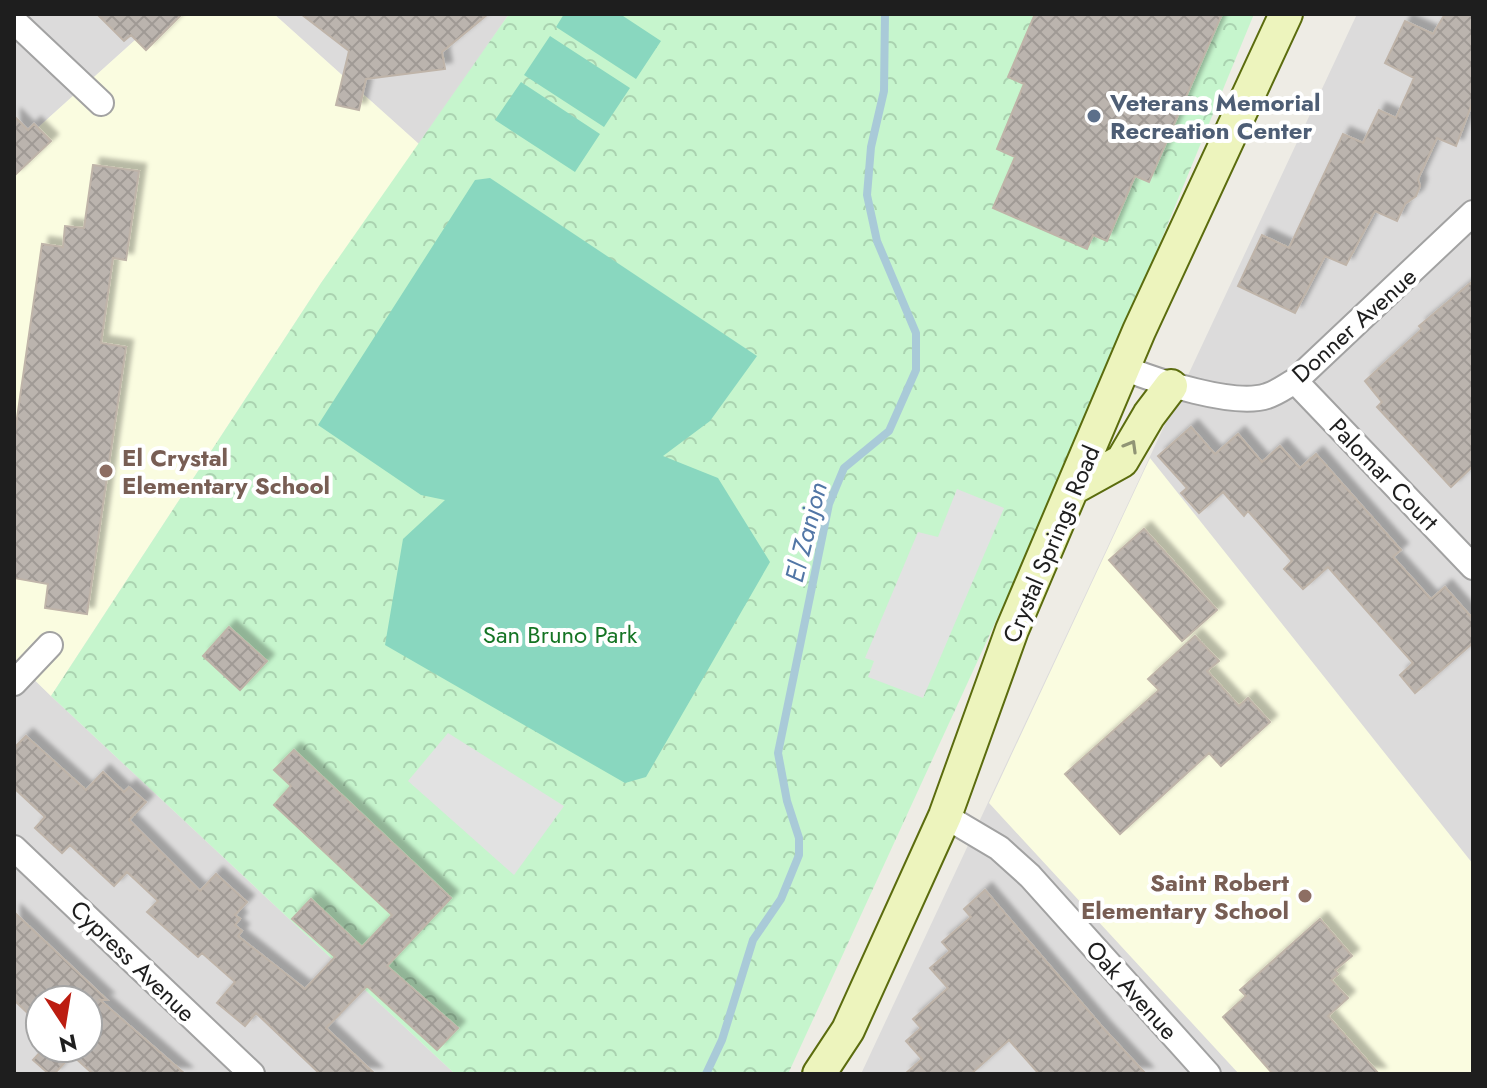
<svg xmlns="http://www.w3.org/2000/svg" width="1487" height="1088" font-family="Jost,sans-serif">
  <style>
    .residential { fill: #dcdbdb; fill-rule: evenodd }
    .education { fill: #fafce0 }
    .park { fill: url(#park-crowns) }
    .pitch { fill: #89d7bf }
    .parking { fill: #e2e2e2 }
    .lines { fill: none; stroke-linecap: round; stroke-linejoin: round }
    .stream { stroke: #a9cad8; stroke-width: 8 }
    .building { fill: url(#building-cross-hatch); stroke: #bfb4a9; stroke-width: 2; filter: url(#shadow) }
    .street-casing { stroke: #a2a2a2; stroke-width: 28 }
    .secondary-casing { stroke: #5b6c0e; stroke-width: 36 }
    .street { stroke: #fff; stroke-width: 24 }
    .secondary { stroke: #edf4bd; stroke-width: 32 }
    .oneway { stroke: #909475 }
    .service-dot { fill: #5c6f8a; stroke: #fff; stroke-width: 3 }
    .education-dot { fill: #8d6e63; stroke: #fff; stroke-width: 3 }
    .labels { text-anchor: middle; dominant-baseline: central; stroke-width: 8; stroke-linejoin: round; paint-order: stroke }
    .service-label { font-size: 24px; font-weight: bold; fill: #4e5e75; stroke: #fff; text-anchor: start }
    .street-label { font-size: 24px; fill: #1e1e1e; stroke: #fff }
    .education-label { font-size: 24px; font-weight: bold; fill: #785e54; stroke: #fff; text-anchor: start }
    .park-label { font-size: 24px; fill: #157424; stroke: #fff }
    .water-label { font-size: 26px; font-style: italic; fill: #5276a6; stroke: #fff }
  </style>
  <defs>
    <pattern id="park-crowns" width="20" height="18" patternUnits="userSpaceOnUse" patternTransform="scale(2)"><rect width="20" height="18" fill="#c6f5cd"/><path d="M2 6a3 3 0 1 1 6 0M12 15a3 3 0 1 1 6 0" fill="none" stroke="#aad2b0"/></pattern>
    <pattern id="building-cross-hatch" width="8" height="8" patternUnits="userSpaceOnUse" patternTransform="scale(2)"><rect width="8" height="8" fill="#bbb4ae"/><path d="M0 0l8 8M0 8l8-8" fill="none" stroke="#a09a95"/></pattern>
    <filter id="shadow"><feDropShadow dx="7" dy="-7" stdDeviation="2" flood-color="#0004"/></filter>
  </defs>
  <rect width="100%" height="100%" fill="#eeece5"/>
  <path class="residential" d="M 14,14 L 164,14 L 14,149 Z
    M 274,14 L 509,14 L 420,145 Z
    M 1357,14 L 1473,14 L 1473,1074 L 861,1074 Z
    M 14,660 L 51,696 L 455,1074 L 14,1074 ZM 40,1000 L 88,1000 L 88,1048 L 40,1048 Z"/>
  <path class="education" d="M 164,14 L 274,14 L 420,145 L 321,283 L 51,696 L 14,660 L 14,149 Z
    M 1150,458 L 1473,864 L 1473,1074 L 1239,1074 L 989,803 Z"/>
  <path class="park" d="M 509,14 L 1254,14 L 1079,440 L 788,1074 L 455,1074 L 51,696 L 321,283 Z"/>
  <path class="pitch" d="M 564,14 L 620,14 L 661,41 L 636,79 L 556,27 Z
    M 550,36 L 630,88 L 604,127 L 524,75 Z
    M 521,82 L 600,134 L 575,172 L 495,120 Z
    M 490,178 L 757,356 L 710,421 L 663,456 L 718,478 L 770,562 L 646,777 L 625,783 L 385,645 L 403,539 L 445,500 L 421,495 L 318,425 L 475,180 Z"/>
  <path class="parking" d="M 957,489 L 1004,508 L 923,698 L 868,677 L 874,661 L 865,658 L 918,532 L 938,537 Z
    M 448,733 L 564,806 L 514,875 L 408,781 Z"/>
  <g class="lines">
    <path class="stream" d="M 706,1074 L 722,1040 L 753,940 L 781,899 L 799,855 L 799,838 L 787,801 L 778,753 L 829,504 L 844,468 L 889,431 L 916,370 L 916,333 L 877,241 L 867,195 L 871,147 L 884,91 L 885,14"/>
  </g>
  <path class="building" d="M 97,14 L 182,14 L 146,50 L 131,35 L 124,41 Z
    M 301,14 L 488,14 L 442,52 L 445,69 L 366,79 L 359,110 L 336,105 L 349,51 Z
    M 1035,14 L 1222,14 L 1149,182 L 1135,176 L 1107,241 L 1093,235 L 1087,249 L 993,208 L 1015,157 L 997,149 L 1024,84 L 1008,77 Z
    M 1445,14 L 1473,14 L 1473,101 L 1456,146 L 1437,138 L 1418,179 L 1420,186 L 1416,196 L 1405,204 L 1397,221 L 1375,211 L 1346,265 L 1325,256 L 1295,313 L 1238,286 L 1262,235 L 1289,248 L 1343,134 L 1363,143 L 1379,110 L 1396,118 L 1414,78 L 1385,63 L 1405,21 L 1433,34 Z
    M 14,116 L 28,130 L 34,124 L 51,141 L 14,176 Z
    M 93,165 L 139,171 L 126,260 L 113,258 L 101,343 L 126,347 L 87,614 L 45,608 L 48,584 L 14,578 L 14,439 L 42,244 L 63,247 L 65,226 L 84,228 Z
    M 1473,281 L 1473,466 L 1451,487 L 1377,407 L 1382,402 L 1365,381 L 1422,329 L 1419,326 Z
    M 1191,427 L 1215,454 L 1238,434 L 1262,462 L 1280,446 L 1300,468 L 1316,454 L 1401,550 L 1393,557 L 1431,599 L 1445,587 L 1473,619 L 1473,643 L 1415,693 L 1400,675 L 1413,663 L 1328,567 L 1303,589 L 1284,569 L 1292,561 L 1248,511 L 1244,516 L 1223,492 L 1199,513 L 1181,493 L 1187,488 L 1158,456 Z
    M 1144,529 L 1217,610 L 1182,641 L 1109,560 Z
    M 229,627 L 267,661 L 240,690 L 203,656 Z
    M 1195,636 L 1219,661 L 1207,671 L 1239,706 L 1248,698 L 1270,722 L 1221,766 L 1209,753 L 1120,834 L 1065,774 L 1159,690 L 1148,679 Z
    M 26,736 L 86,790 L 103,772 L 124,792 L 129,787 L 146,802 L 129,820 L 200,891 L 216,874 L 247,902 L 235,915 L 240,919 L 235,925 L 242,931 L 238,936 L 305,989 L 335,957 L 292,919 L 311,899 L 362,947 L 392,915 L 274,805 L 291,786 L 274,770 L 294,750 L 451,898 L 387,966 L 458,1028 L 437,1050 L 367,986 L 326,1028 L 375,1074 L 320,1074 L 256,1013 L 245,1026 L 217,1003 L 235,982 L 202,953 L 198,957 L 147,912 L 158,901 L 127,872 L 114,886 L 70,845 L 62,853 L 35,828 L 45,817 L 14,788 L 14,748 Z
    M 985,890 L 1104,1029 L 1146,1074 L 1039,1074 L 1009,1040 L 971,1074 L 905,1074 L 922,1059 L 906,1041 L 921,1028 L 913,1019 L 948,988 L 930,968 L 950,951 L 942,942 L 971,917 L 964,909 Z
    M 14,912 L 107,1000 L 100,1000 L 185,1074 L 93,1074 L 72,1055 L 54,1074 L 49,1074 L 33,1060 L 44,1048 L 88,1048 L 88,1000 L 40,1000 L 40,1025 L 14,1000 Z
    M 1320,919 L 1352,956 L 1335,970 L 1338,974 L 1331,980 L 1348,998 L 1328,1016 L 1379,1074 L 1273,1074 L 1223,1017 L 1246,996 L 1240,990 Z"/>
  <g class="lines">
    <g class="street-casing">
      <path id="street" d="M 14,21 L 101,103
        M 1124,368 C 1156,381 1234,407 1267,396 C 1277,393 1286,386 1295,381 L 1473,213
        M 1295,381 L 1473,567
        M 14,683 L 50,645
        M 945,816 L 999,848 L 1030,876 L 1208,1074
        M 14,848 L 252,1074"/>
    </g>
    <g class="secondary-casing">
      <path id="secondary" d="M 1075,487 L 1122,461 L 1149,415 L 1171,386
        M 819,1074 L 848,1030 L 945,816 L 1012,630 L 1139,331 L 1286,14"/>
    </g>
    <use href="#street" class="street"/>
    <use href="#secondary" class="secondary"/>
  </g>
  <defs><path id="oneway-chevron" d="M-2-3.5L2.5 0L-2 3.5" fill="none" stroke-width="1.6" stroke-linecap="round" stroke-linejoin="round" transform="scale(2)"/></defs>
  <use class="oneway" href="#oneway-chevron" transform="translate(1131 446) rotate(-60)"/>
  <circle class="service-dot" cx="1094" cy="116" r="8"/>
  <g class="education-dot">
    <circle cx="106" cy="471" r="8"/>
    <circle cx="1305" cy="896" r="8"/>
  </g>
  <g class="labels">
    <g class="service-label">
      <text x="1110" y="102">Veterans Memorial<tspan x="1110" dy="28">Recreation Center</tspan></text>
    </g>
    <g class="street-label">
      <text transform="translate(1354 325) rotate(-42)">Donner Avenue</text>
      <text transform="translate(1384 474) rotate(46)">Palomar Court</text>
      <text transform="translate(1051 544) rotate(-67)">Crystal Springs Road</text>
      <text transform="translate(133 961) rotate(44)">Cypress Avenue</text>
      <text transform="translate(1132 990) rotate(48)">Oak Avenue</text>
    </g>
    <g class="education-label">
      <text x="122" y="457">El Crystal<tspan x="122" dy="28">Elementary School</tspan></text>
      <text x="1289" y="882" text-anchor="end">Saint Robert<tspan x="1289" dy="28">Elementary School</tspan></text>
    </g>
    <g class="park-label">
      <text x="560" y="634">San Bruno Park</text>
    </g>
    <g class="water-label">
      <text transform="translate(806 532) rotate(-76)">El Zanjon</text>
    </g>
  </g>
  <rect width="1487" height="1088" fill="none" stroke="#1e1e1e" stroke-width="32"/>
  <g transform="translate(64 1024) rotate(168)"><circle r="38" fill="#ffffff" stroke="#a5a5a5" stroke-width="2"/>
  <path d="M0-6L14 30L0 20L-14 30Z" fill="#bc1d11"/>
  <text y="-12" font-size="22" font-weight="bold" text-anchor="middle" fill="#1e1e1e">N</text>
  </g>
</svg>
